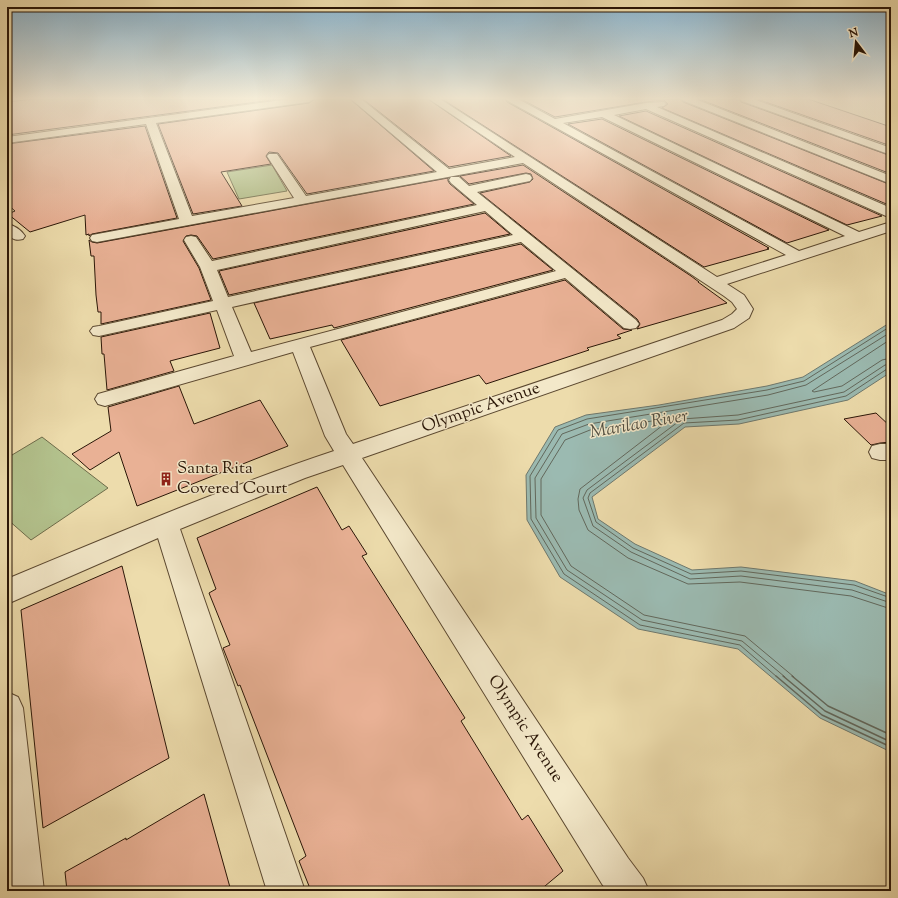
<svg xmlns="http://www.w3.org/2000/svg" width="898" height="898" font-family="'Sorts Mill Goudy',serif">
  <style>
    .green { fill: #b3c28d; stroke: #6e6c4a }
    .water { fill: #9bbab1; stroke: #6e786d }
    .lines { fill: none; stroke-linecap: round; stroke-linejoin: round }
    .shore-far1 { stroke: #62685c; stroke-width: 1 }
    .shore { stroke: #62685c; stroke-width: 1.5 }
    .building { fill: #e9b195; stroke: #2a1607 }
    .minor-casing { stroke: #5b4830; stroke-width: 2 }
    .minor { fill: #f3e8c9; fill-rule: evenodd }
    .labels { text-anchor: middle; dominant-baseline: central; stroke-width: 3; stroke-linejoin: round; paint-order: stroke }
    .street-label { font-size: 17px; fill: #2a1607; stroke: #f3e8c9 }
    .poi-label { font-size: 17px; fill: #2a1607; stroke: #f3e8c9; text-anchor: start }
    .water-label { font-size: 18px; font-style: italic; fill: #524f42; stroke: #f3e8c9 }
  </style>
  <rect width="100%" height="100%" fill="#eddcac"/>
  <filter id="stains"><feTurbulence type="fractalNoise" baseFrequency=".005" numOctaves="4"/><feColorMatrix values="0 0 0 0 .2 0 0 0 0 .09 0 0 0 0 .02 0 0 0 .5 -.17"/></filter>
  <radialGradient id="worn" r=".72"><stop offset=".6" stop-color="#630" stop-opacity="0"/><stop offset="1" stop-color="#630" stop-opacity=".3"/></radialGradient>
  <path class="green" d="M 272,165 L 287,191 L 239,199 L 227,172 Z
    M 42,437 L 108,488 L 31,540 L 7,519 L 7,458 Z"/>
  <path class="water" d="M 891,322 L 891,372 L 848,400 L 739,424 L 685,427 L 592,497 L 598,519 L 635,544 L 692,570 L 741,567 L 855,581 L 891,595 L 891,752 L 820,718 L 738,649 L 638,629 L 560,577 L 527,520 L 526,475 L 555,427 L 586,415 L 659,405 L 767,386 L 803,377 Z"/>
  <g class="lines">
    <path class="shore-far1" d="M 891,339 L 812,391 L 814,392 L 842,386 L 882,360 L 891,358
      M 891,364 L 885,365 L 844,392 L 738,415 L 682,419 L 587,490 L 583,498 L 593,526 L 631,552 L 690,579 L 741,576 L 852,590 L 891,603
      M 891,369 L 887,369 L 846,396 L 738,420 L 684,423 L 590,493 L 588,498 L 596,522 L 633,548 L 691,574 L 741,571 L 854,585 L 891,598
      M 777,677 L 740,645 L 640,625 L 564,574 L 531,519 L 530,476 L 558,430 L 587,419 L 767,390 L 804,381 L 891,326
      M 785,677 L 742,641 L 642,620 L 567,570 L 536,518 L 535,478 L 562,434 L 589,424 L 768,395 L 806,385 L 891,332
      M 794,677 L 745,636 L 644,615 L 571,566 L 541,515 L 541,479 L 565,440 L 590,430 L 666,419 L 667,422 L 580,489 L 578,499 L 579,510 L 588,530 L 628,558 L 688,584 L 740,582 L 851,596 L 891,609"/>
    <path class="shore" d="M 776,676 L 822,715 L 891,747
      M 783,676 L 825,711 L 891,742
      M 792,676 L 828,706 L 891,735"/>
  </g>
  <path class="building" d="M 34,99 L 280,99 L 7,135 L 7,102 Z
    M 315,99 L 350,99 L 434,171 L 307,194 L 278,153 L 269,152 L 266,156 L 271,164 L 221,172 L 242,206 L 193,214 L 158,124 L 309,103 Z
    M 363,99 L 428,99 L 511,156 L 449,167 Z
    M 442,99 L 505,99 L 507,102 L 769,248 L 767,248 L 769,249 L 704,267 Z
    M 521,99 L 681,99 L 683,102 L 891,185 L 891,206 L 662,108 L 668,104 L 664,100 L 646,102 L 555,117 Z
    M 699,99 L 739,99 L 741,102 L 891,156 L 891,174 Z
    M 757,99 L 808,99 L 891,127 L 891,146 Z
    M 646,111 L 882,216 L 847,225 L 619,116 Z
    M 602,119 L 829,230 L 787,243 L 568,124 Z
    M 145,126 L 177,218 L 92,234 L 89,236 L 89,234 L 86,235 L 85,215 L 30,232 L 8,214 L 15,211 L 7,204 L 7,144 Z
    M 523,165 L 691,276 L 699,282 L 698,282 L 727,303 L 637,329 L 640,324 L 637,319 L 480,193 L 530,182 L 533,179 L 531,174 L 526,173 L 469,184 L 460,176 Z
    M 448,178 L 448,181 L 450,184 L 474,204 L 213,259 L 197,236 L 191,235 L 186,236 L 183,241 L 199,268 L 211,300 L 101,324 L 101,312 L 98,312 L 96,295 L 94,256 L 91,256 L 89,240 L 92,242 L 97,243 Z
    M 485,213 L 510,234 L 229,295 L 219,271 Z
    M 521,244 L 553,270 L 334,328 L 332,325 L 270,339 L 254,303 Z
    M 565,280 L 623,329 L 632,330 L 617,335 L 621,338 L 587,348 L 589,350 L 486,384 L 479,375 L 380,406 L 341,340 Z
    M 210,313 L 220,348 L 170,361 L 174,371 L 107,390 L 104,354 L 102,354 L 101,337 Z
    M 179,386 L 194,424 L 260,400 L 288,446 L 137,506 L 119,452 L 90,470 L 72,454 L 111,431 L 108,407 Z
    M 876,413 L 891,427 L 891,442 L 880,443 L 871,445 L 844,419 Z
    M 317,487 L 342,530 L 349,526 L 367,554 L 362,556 L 465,718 L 461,721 L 522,820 L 528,815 L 563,871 L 539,891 L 311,891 L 299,861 L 306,856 L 240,685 L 238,686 L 223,648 L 230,645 L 209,593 L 216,589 L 197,538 Z
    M 122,566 L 169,758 L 43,828 L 21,610 Z
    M 204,794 L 231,891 L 67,891 L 65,872 L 126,838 L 126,840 Z"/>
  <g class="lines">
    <g class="minor-casing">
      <path id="minor" d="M 290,99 L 314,99 L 309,102 L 156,123 L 192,216 L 294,198 L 267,156 L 269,154 L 277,154 L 306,196 L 437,172 L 351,99 L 361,99 L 449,169 L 515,157 L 429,99 L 440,99 L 717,277 L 786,255 L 508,101 L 506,99 L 518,99 L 555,119 L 646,103 L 664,102 L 666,104 L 664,106 L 657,107 L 891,208 L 891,217 L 886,216 L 646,109 L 614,115 L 859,232 L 891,222 L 891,231 L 727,284 L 744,295 L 753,309 L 749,318 L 734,328 L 362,458 L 628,858 L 643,878 L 649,891 L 607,891 L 602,884 L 343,465 L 305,478 L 180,529 L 305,891 L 267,891 L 158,538 L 7,604 L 7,579 C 115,534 223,488 334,451 L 325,436 L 293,352 L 105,406 L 98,404 L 95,399 L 98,394 L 234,356 L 217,310 L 99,336 L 93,335 L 90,331 L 93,327 L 99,326 L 213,301 L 200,267 L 184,240 L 186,237 L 191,236 L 196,237 L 212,261 L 477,205 L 451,183 L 449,180 L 451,177 L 459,177 L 469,186 L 526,174 L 530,175 L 532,178 L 530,181 L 477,192 L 636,320 L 639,324 L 636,328 L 630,329 L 624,328 L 565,278 L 310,347 L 346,434 L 353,444 L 722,320 L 732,314 L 737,309 L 732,302 L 724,296 L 523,163 L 97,242 L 92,241 L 90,238 L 92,235 L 179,219 L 146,124 L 7,143 L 7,137 ZM 602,117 L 845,236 L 799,251 L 563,123 ZM 485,211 L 513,235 L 228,297 L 217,270 ZM 521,242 L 556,271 L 251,352 L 232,307 Z
        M 682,99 L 695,99 L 891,176 L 891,184 L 684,101 Z
        M 740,99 L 753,99 L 891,148 L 891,155 L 742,101 Z
        M 7,224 C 14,225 21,230 25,236 L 23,239 C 16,241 13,239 7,235 Z
        M 880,444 L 891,444 L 891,460 L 880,460 L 872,458 L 869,452 L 872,446 Z
        M 7,692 L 18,697 L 23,708 L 44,891 L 7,891 Z"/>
    </g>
    <use href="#minor" class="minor"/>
  </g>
  <linearGradient id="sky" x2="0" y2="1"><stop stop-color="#89b6d2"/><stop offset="0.44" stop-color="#f7efda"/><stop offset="1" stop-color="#f7efda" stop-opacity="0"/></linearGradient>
  <rect width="898" height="224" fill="url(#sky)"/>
  <defs>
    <g id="building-bare" transform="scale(1.08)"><path d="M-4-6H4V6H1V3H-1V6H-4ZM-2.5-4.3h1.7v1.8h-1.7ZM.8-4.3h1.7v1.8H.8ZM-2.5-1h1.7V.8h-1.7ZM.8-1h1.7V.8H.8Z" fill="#8f2418" stroke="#f3e8c9" stroke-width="2.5" paint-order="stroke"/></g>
  </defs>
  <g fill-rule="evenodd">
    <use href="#building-bare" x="166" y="479"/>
  </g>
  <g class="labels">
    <g class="street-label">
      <text transform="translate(481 408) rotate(-19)">Olympic Avenue</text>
      <text transform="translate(525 729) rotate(57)">Olympic Avenue</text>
    </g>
    <g class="poi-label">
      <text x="177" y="469">Santa Rita<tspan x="177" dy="20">Covered Court</tspan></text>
    </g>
    <g class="water-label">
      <text transform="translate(639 425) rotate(-10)">Marilao River</text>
    </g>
  </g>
  <rect width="898" height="898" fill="none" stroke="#eddcac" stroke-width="24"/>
  <rect x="8" y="8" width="882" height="882" fill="none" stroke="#2a1607" stroke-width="2"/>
  <rect x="12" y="12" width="874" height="874" fill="none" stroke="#2a1607"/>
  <g transform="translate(856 42) rotate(344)" stroke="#f3e8c9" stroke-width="3" paint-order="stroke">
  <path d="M0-3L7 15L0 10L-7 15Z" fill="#2a1607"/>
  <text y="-6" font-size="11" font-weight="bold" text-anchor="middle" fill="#2a1607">N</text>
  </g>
  <rect width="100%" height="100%" filter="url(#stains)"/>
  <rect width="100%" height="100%" fill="url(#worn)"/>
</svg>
